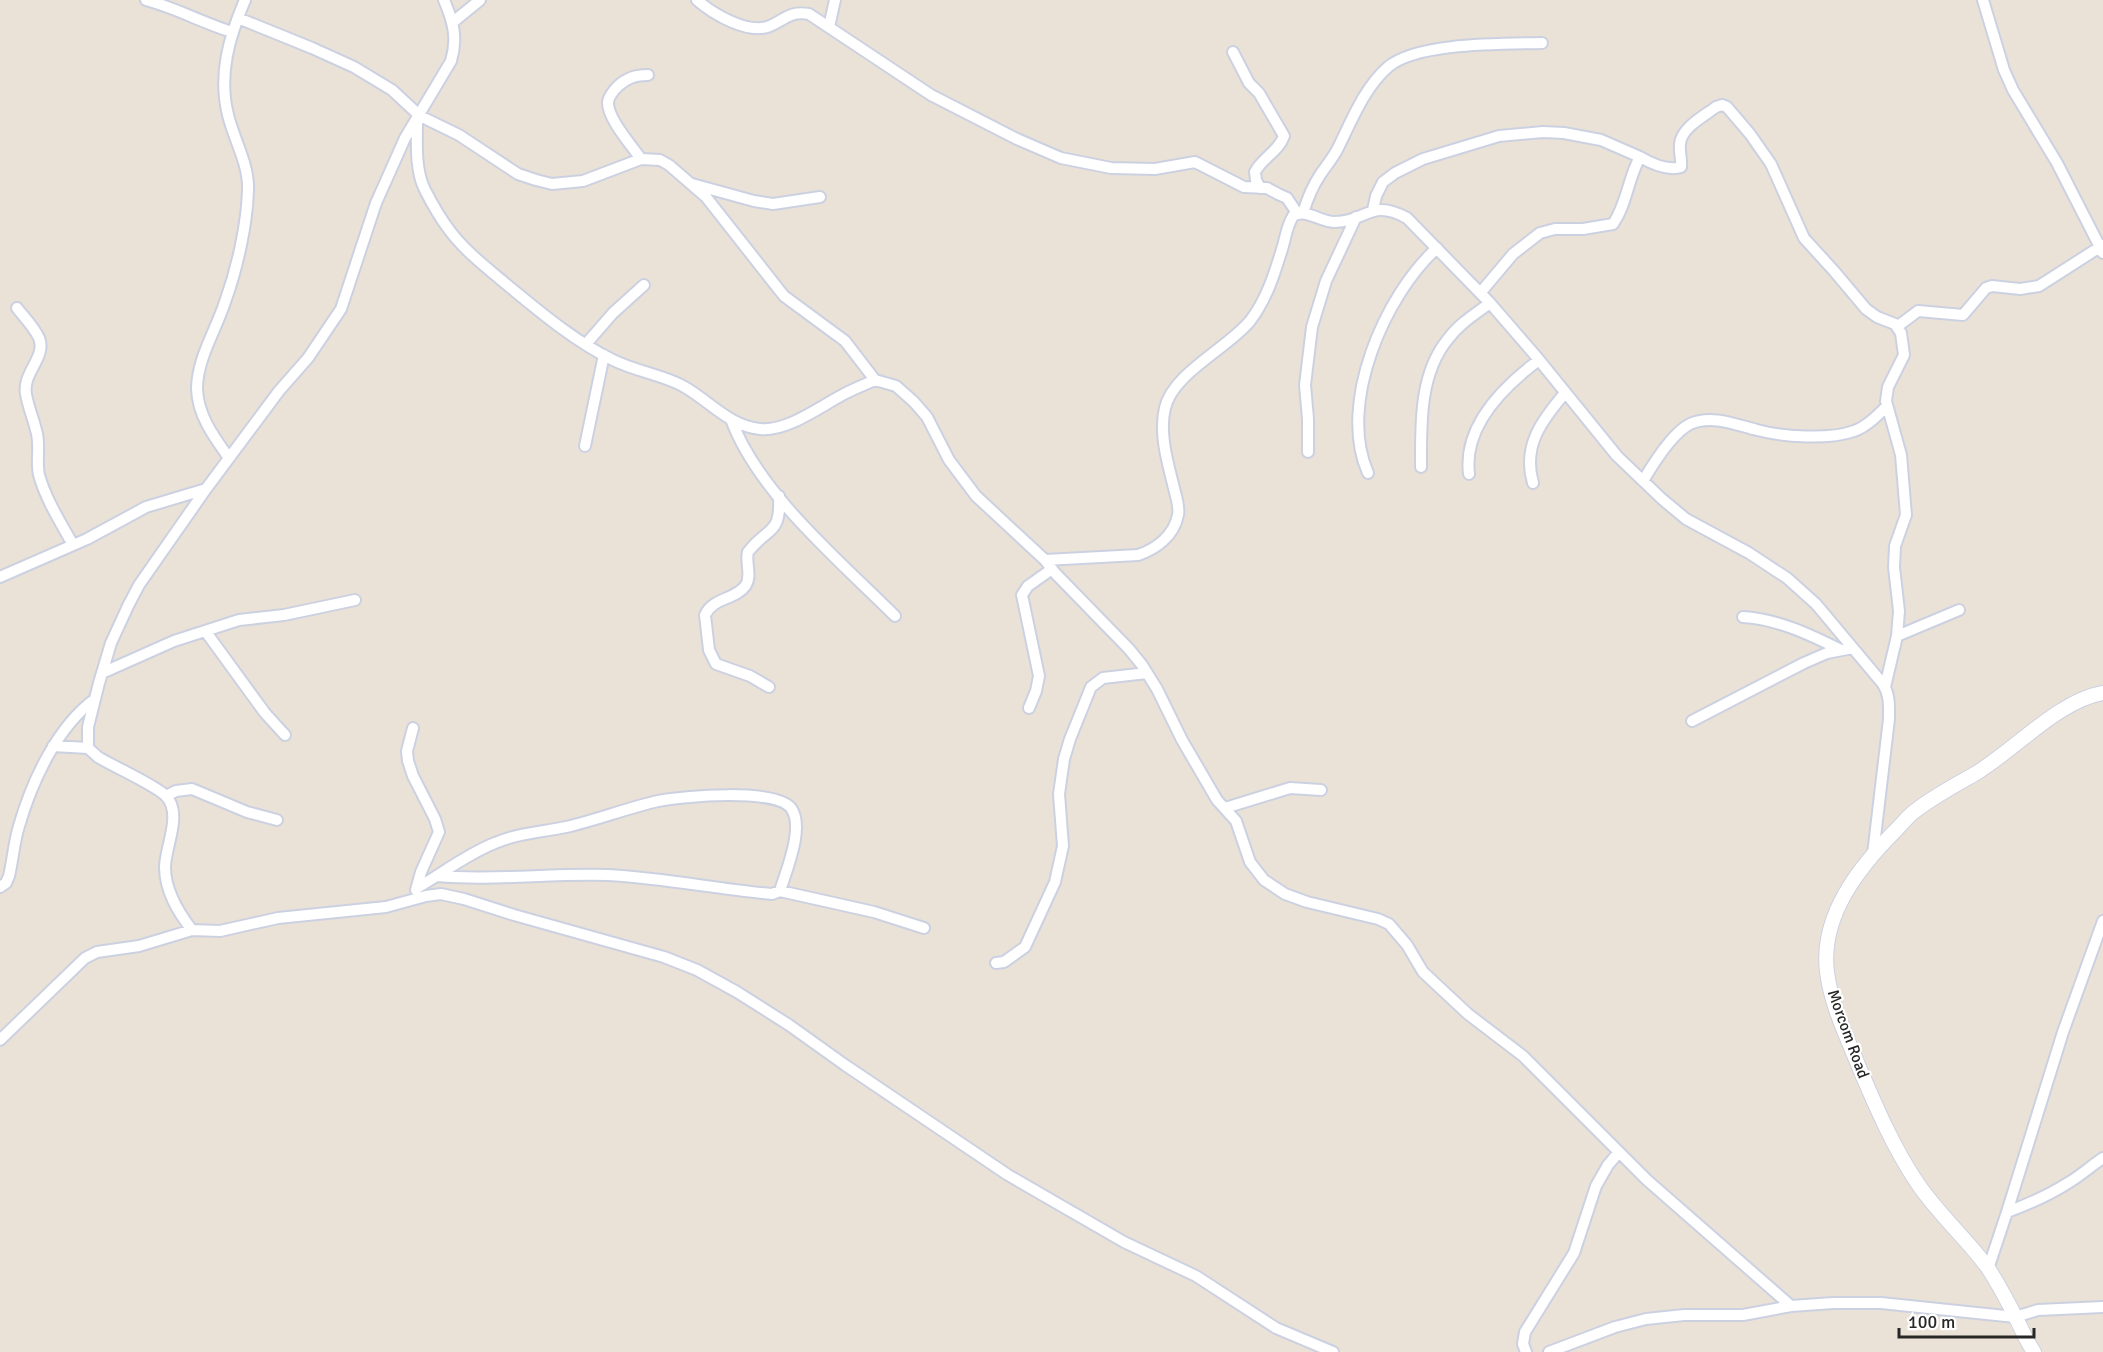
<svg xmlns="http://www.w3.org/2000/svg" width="2103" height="1352" font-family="Signika,sans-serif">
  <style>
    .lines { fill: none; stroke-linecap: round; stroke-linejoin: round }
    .minor-casing { stroke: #ccd1e1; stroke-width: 14 }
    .tertiary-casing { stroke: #ccd1e1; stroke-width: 16 }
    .minor { stroke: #fff; stroke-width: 10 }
    .tertiary { stroke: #fff; stroke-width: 14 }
    .labels { text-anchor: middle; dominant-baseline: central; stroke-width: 4.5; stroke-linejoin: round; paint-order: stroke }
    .street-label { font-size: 16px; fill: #272727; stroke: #fff }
  </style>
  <rect width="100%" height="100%" fill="#ebe2d7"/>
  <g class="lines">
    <g class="minor-casing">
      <path id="minor" d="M 146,0 C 176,8 203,23 232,32
        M 697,0 C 713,14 748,35 770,26 C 786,19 789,11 809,14 L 931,95 L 1017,139 L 1061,158 L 1111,168 L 1155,169 L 1195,162 L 1244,187 L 1267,188 L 1278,194 L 1287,198 L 1297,213
        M 1983,0 L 2004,70 L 2013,90 L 2057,163 L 2103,253
        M 238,18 L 312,48 L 354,67 L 392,90 L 420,116 L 459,135 L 518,174 L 536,180 L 552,184 L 583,181 L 641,159 L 660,160 L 669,165 L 706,197 L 784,296 L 845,341 L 875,380 L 896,386 L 914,402 L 927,417 L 949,460 L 976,496 L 1045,560 L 1055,573 L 1129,649 L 1142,665 L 1157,689 L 1182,740 L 1217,800 L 1236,821 L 1250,862 L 1264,880 L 1285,894 L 1307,902 L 1378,919 L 1389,924 L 1407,945 L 1423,972 L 1468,1014 L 1523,1056 L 1647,1180 L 1791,1306
        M 453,22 L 480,0
        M 829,27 L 835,0
        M 1233,52 L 1249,83 L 1259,93 L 1284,136 C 1279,151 1262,158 1255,172 L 1256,180 L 1260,188
        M 417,121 C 417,143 415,168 424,188 C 431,202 440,218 450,231 C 465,251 487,268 506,284 C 539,311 574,341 613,360 C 635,371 659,374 681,385 C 708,399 728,426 760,429 C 788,432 822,405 846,393 C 856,388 866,384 875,380
        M 641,159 C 632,146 607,118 608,102 C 609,96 613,91 618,86 C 627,78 635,75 648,75
        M 692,184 L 754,201 L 773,204 L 820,197
        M 1373,210 L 1376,196 L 1383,182 L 1395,173 L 1423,159 L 1499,136 L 1543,132 L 1564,133 L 1601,140 L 1640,157
        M 1303,213 C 1307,200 1312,187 1320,175 C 1326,166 1333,158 1338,148 C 1352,120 1364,88 1388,67 C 1417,42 1504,44 1542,43
        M 1481,292 L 1513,254 L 1540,233 L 1555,229 L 1583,229 L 1613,224 C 1627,204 1628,178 1640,157 C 1652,164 1668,171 1681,167 C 1682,160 1679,152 1680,144 C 1681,128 1704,116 1716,107 L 1722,105 L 1727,107 L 1750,134 L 1771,164 L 1804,238 L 1834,271 L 1866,309 L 1877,317 L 1895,324 L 1901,333 L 1904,355 L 1888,387 L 1886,401 L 1901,455 L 1906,515 L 1895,546 L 1894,567 L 1899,611 L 1897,636 L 1885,687
        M 17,308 C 24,317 34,327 39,338 C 47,357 22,373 26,394 C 28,407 34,420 37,434 C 40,447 36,462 39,475 C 46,500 61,523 73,545
        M 1898,326 L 1918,311 L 1963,315 L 1986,288 L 1992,286 L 2020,289 L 2039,286 L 2103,245
        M 586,344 L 613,313 L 644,285
        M 731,419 C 758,493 840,561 895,616
        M 585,446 L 604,355
        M 1308,452 L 1308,419 L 1305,385 L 1312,327 L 1326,281 L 1356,217
        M 229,458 C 214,437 198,416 197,389 C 197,359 216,330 225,302 C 237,269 247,225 248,190 C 249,164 234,140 228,115 C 218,75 229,37 245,0
        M 1421,467 C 1421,425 1419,374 1448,339 C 1459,324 1475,314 1490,303
        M 1368,473 C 1337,404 1385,295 1437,248
        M 1469,474 C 1463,426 1504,386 1539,360
        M 1643,481 C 1653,464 1672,433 1690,424 C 1711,414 1737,425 1757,430 C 1783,437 1829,440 1854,431 C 1866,427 1877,416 1886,407
        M 1533,483 C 1522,446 1542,420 1565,393
        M 1045,560 L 1138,555 C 1156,549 1174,536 1178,515 C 1180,506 1175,494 1173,484 C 1167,461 1159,432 1165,408 C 1173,373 1228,348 1250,321 C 1267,299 1275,272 1283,246 C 1286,235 1287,226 1293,216 C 1306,208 1320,222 1334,222 C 1367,222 1370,198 1407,218 L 1490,303 L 1535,355 L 1617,456 L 1662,499 L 1686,519 L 1749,553 L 1787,578 L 1816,604 L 1883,684 C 1890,695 1889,706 1889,719 L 1873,854
        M 0,577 L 87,539 L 146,507 L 206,489
        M 1743,617 C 1778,619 1811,635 1841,650
        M 206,632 L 265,713 L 285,735
        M 1897,636 L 1959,610
        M 102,673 L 174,641 L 239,620 L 284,615 L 355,600
        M 769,687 L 750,676 L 716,664 L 709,650 L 705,615 C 713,597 736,600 746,585 C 752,575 745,562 748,552 C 768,526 781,536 779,496
        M 1029,708 L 1036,691 L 1039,676 L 1022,595 L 1028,586 L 1052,569
        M 1692,721 L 1804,663 L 1827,653 L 1853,648
        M 413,728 L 407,751 L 408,761 L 413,776 L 435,819 L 439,832 L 421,872 L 416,890
        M 53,746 L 88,748 L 98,757 C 114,767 154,784 166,796 C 183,814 165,847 165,867 C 165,891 178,912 192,930 L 220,931 L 278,918 L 386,907 L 426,896 L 441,894 L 464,899 L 514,915 L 664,957 L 697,970 L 737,992 L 789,1025 L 845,1065 L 1008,1175 L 1124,1242 L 1196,1276 L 1276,1328 L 1333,1352
        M 88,748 L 88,727 L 99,683 L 111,643 L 128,606 L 139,585 L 206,489 L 279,391 L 308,358 L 341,309 L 376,203 L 389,174 L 405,138 L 451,61 C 458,38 453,21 444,0
        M 166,796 L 176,791 L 192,789 L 247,812 L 277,820
        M 1225,808 L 1290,788 L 1321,790
        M 437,876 C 494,881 551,873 608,875 C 663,878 717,889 772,894 L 780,891 L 874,912 L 924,928
        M 0,887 L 6,883 L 9,876 C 13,859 14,842 19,826 C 32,781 57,727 95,699
        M 417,888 C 443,873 467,854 495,843 C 518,833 542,832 566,827 C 597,820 627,808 658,801 C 683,796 775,788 791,808 C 805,827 786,871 780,891
        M 996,963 L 1004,962 L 1025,947 L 1055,882 L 1063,846 L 1059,794 L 1064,759 L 1070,739 L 1091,687 L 1103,678 L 1147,673
        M 0,1040 L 85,958 L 97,952 L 139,946 L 192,930
        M 2007,1212 C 2029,1204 2049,1195 2068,1183 C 2080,1176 2091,1166 2103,1158
        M 1988,1269 L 2007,1212 L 2063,1032 L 2103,921
        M 1526,1352 L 1523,1344 L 1525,1332 L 1574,1253 L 1596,1186 L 1608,1165 L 1619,1152
        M 1549,1352 L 1615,1327 L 1646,1319 L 1684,1315 L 1743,1315 L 1791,1306 L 1833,1303 L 1881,1303 L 2015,1317 L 2038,1310 L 2103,1307"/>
    </g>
    <g class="tertiary-casing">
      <path id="tertiary" d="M 2034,1352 C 2027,1342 2022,1330 2017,1320 C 2008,1302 1999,1285 1988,1268 C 1967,1239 1939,1215 1918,1184 C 1894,1149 1876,1107 1859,1067 C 1847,1037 1831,1005 1827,972 C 1820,916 1859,867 1896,830 C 1902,824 1908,816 1915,811 C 1933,797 1953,786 1973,775 C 2013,752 2057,701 2103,693"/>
    </g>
    <use href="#minor" class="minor"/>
    <use href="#tertiary" class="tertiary"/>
  </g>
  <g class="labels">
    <g class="street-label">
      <text transform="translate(1848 1034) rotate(70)">Morcom Road</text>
    </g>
  </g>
  <path d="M1899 1328v9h135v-9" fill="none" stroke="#272727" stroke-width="3"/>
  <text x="1908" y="1328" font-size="18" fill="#272727" stroke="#ffffff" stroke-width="4.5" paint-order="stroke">100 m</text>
</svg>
